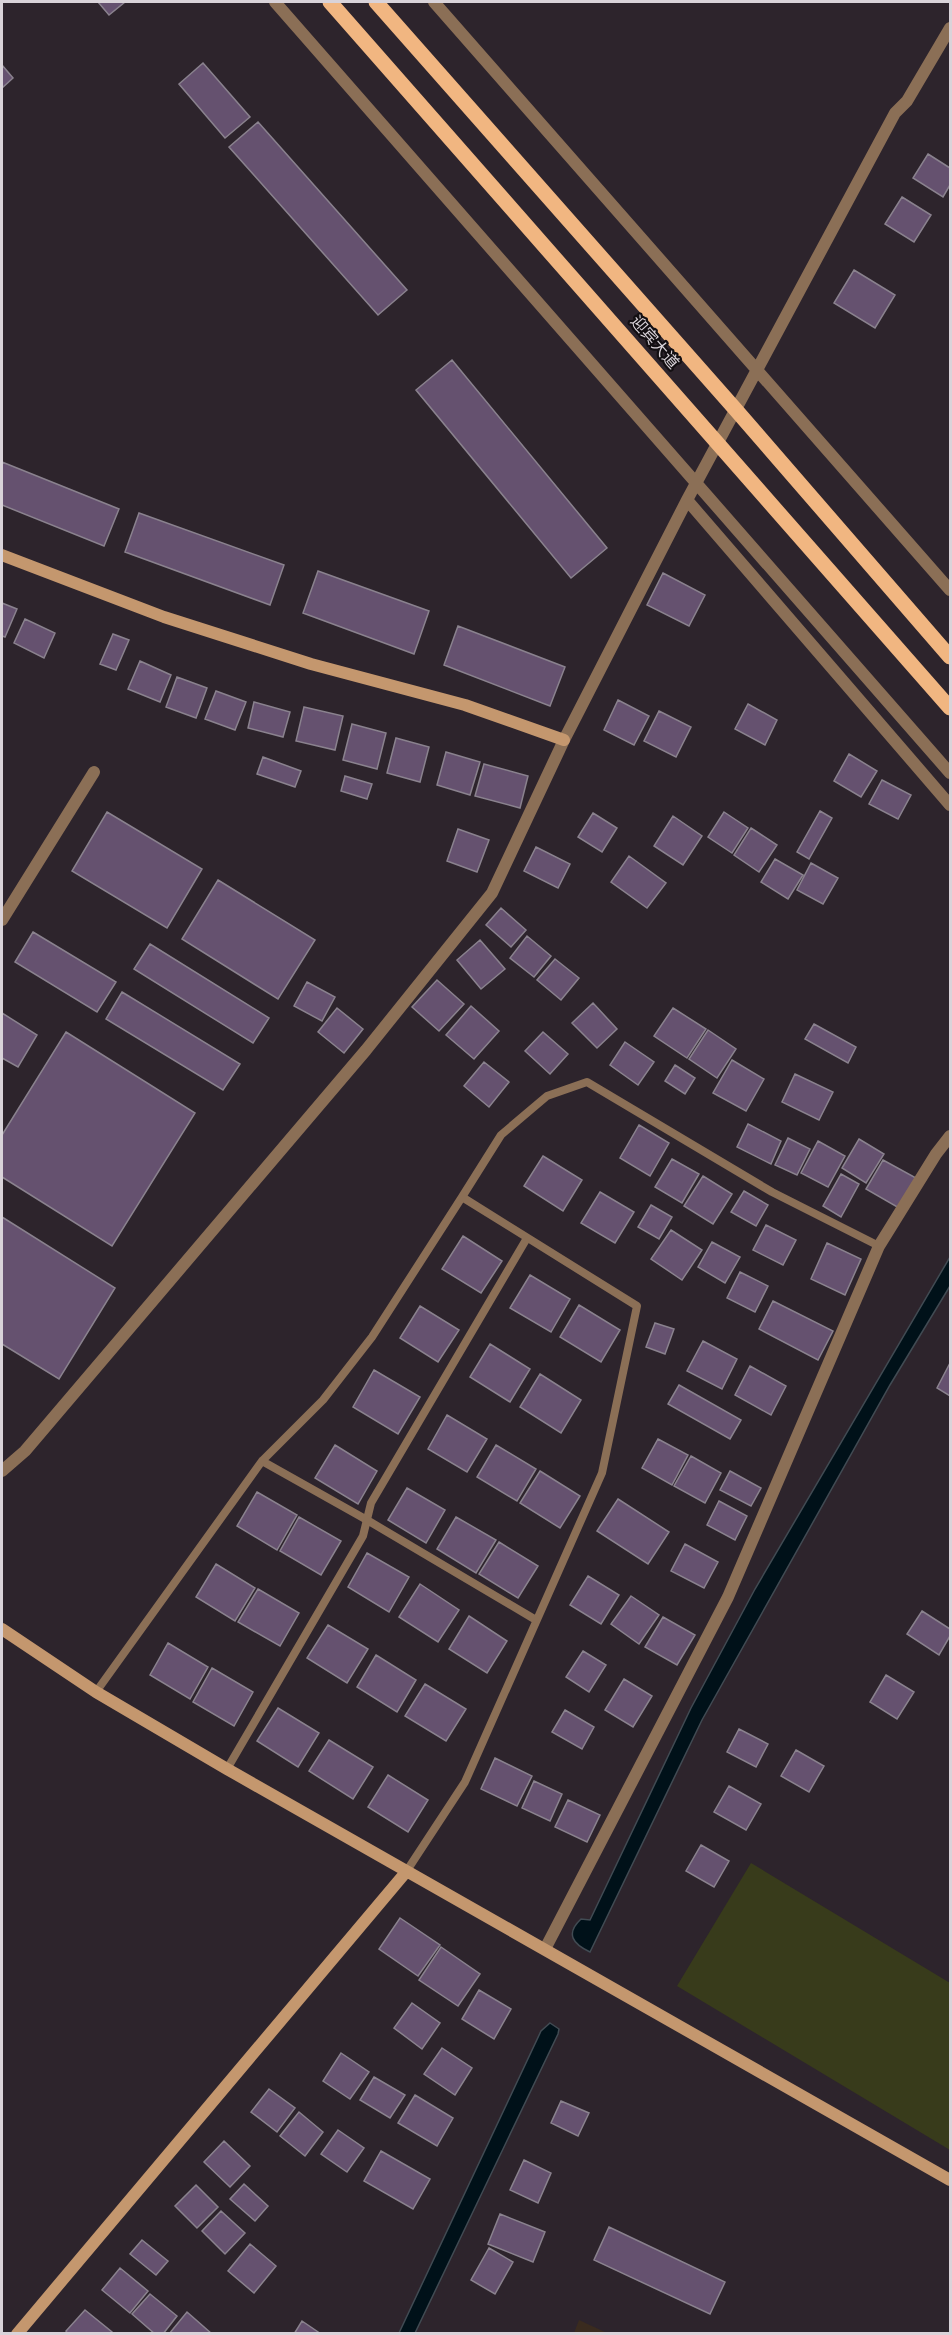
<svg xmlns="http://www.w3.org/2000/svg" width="952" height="2335" font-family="'Times New Roman','Noto Sans SC',serif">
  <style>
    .education { fill: #3a2b1f }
    .green { fill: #383b1b }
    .water { fill: #001119; stroke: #414b53; stroke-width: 1.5 }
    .building { fill: #65516f; stroke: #8a828e; stroke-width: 1.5 }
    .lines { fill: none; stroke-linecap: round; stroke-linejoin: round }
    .lane { stroke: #8b6f56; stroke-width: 8 }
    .street { stroke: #8b6f56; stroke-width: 12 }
    .secondary { stroke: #c4976e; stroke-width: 12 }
    .primary { stroke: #f1b681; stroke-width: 15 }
    .labels { text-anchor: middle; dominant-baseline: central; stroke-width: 4.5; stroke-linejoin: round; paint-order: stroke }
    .street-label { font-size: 16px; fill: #d9d3d9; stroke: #130f12 }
  </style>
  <rect width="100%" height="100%" fill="#2d242c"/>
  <path class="education" d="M 579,2320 L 607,2333 L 574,2333 Z"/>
  <path class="green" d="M 751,1863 L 950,1983 L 950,2150 L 677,1986 Z"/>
  <path class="water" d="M 950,1257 L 950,1286 L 890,1385 L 702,1720 L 590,1952 C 573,1944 565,1934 581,1919 L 590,1920 L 691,1708 L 755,1589 Z
    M 550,2023 L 559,2029 L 558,2034 L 415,2333 L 399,2333 L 541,2031 Z"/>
  <path class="building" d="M 98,2 L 125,2 L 109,15 Z
    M 203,63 L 250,117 L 225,138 L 179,84 Z
    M 2,65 L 13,78 L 2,88 Z
    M 258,122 L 407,290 L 378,315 L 229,147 Z
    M 928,154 L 950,168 L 950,185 L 943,197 L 913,178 Z
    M 902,197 L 931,215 L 914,242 L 885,224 Z
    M 854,270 L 895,295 L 875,328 L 834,303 Z
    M 452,360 L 607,548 L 571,578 L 416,390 Z
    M 2,462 L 119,509 L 104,546 L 2,505 Z
    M 139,513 L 284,565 L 270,605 L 125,552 Z
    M 318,571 L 429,611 L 414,654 L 303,613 Z
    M 663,573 L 705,595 L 689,626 L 647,605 Z
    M 2,603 L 17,609 L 5,637 L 2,636 Z
    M 25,619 L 55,633 L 44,658 L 14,643 Z
    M 458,626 L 565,667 L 550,706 L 444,665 Z
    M 113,634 L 129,640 L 116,670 L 100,664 Z
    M 140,661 L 171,675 L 160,702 L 128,689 Z
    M 177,677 L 207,688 L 196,718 L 166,707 Z
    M 216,691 L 246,702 L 235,730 L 205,719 Z
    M 618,700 L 649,716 L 634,745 L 604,730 Z
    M 254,702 L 290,712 L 283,737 L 248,728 Z
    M 748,704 L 777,720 L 765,745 L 735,729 Z
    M 304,707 L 343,716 L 335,750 L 296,741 Z
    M 659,711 L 691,727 L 676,757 L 644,741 Z
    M 352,724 L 386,733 L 377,769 L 343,760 Z
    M 396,738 L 429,747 L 420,782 L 387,773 Z
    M 446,752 L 480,762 L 470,795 L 437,785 Z
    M 849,754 L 877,771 L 861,797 L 834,781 Z
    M 263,757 L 301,771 L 295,787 L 257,774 Z
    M 484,764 L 528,776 L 520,808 L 475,796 Z
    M 345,776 L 372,784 L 367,799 L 341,791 Z
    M 882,780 L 911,795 L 898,819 L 869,804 Z
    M 820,811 L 832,818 L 809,859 L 797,852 Z
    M 107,812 L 202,869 L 167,928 L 72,871 Z
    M 724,812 L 748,828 L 732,853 L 708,837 Z
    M 593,813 L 617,828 L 602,852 L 578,837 Z
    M 673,816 L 702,836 L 683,865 L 654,846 Z
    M 751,828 L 777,845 L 759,872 L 734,855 Z
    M 458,829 L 489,840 L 477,872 L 447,861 Z
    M 536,847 L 570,864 L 558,888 L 524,871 Z
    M 629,856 L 666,883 L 647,908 L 611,882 Z
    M 775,859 L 803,875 L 788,899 L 761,882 Z
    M 811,863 L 838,878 L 823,904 L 797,890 Z
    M 218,880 L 315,940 L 278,999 L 182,939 Z
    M 501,908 L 526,930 L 511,947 L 486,925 Z
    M 33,932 L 116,982 L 97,1012 L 15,962 Z
    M 527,936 L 551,956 L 534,977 L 510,958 Z
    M 480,940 L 505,969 L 481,989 L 457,960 Z
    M 150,944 L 269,1018 L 253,1043 L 134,969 Z
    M 555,959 L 579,978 L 561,1000 L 537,980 Z
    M 437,980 L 464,1004 L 439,1031 L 412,1007 Z
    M 307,982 L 335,997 L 322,1021 L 294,1006 Z
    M 122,992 L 240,1064 L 223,1090 L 106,1019 Z
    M 593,1003 L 617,1029 L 597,1048 L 572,1023 Z
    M 471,1006 L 499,1031 L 474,1059 L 446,1035 Z
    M 337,1008 L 363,1029 L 344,1053 L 318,1032 Z
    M 673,1008 L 706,1029 L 687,1058 L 654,1036 Z
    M 2,1013 L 37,1035 L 18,1067 L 2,1058 Z
    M 814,1024 L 856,1047 L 848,1063 L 805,1039 Z
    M 708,1030 L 736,1049 L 717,1078 L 689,1059 Z
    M 66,1032 L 195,1113 L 112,1246 L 2,1177 L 2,1135 Z
    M 543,1032 L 568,1054 L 550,1074 L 525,1051 Z
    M 625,1042 L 654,1062 L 638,1085 L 610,1065 Z
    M 732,1060 L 764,1079 L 746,1111 L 713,1093 Z
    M 484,1062 L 509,1082 L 489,1107 L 464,1086 Z
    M 675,1065 L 695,1078 L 685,1094 L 665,1081 Z
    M 795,1074 L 833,1092 L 819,1120 L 782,1102 Z
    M 748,1124 L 781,1141 L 771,1164 L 737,1147 Z
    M 639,1125 L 669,1143 L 650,1176 L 620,1158 Z
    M 788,1138 L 810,1149 L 797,1175 L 775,1165 Z
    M 859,1139 L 884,1154 L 866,1183 L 842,1168 Z
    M 818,1141 L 845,1156 L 828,1187 L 801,1173 Z
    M 543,1156 L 582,1180 L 563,1211 L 524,1186 Z
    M 672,1159 L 699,1174 L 682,1203 L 655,1187 Z
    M 883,1160 L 916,1178 L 899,1208 L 866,1189 Z
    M 841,1174 L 859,1184 L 841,1217 L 823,1206 Z
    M 703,1176 L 732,1194 L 713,1224 L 684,1206 Z
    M 744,1191 L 768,1205 L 756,1226 L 731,1212 Z
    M 600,1192 L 634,1212 L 615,1243 L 581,1223 Z
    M 651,1205 L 672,1217 L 659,1239 L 638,1227 Z
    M 2,1217 L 115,1288 L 59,1379 L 2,1344 Z
    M 766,1225 L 796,1240 L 783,1265 L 753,1250 Z
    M 671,1230 L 702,1250 L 682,1280 L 651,1259 Z
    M 463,1236 L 502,1261 L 481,1293 L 442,1269 Z
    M 712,1242 L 740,1257 L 725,1283 L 698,1267 Z
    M 827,1243 L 861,1259 L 845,1295 L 811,1279 Z
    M 740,1272 L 768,1286 L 755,1312 L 727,1298 Z
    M 530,1275 L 570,1299 L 551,1332 L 510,1308 Z
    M 773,1301 L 833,1331 L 818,1360 L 759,1329 Z
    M 579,1305 L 620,1330 L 601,1362 L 560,1337 Z
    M 420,1306 L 459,1330 L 438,1362 L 400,1338 Z
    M 655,1323 L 674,1329 L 665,1354 L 646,1347 Z
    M 703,1341 L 737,1359 L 722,1389 L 687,1371 Z
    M 490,1344 L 530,1369 L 510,1402 L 470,1377 Z
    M 950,1363 L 950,1396 L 937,1388 Z
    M 750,1366 L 786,1386 L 771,1415 L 735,1395 Z
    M 374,1370 L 420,1397 L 398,1434 L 353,1407 Z
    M 540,1374 L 581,1400 L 561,1433 L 520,1407 Z
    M 679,1385 L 741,1420 L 730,1439 L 668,1404 Z
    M 447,1415 L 487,1439 L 467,1472 L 428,1449 Z
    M 658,1439 L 688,1455 L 672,1485 L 642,1468 Z
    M 335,1445 L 377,1471 L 358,1504 L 315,1478 Z
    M 496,1445 L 536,1469 L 517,1501 L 477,1477 Z
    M 691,1456 L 721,1473 L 705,1503 L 674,1486 Z
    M 540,1471 L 580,1496 L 560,1528 L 520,1503 Z
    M 730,1471 L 761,1488 L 751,1506 L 720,1490 Z
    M 407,1488 L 445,1510 L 426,1543 L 388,1520 Z
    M 257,1492 L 297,1515 L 277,1550 L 237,1526 Z
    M 618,1499 L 669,1532 L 648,1564 L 597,1531 Z
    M 719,1501 L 747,1516 L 735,1540 L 707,1525 Z
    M 299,1517 L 341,1541 L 321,1575 L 280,1551 Z
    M 456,1517 L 496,1540 L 476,1573 L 437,1549 Z
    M 499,1542 L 538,1566 L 518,1598 L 479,1574 Z
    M 685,1544 L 718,1562 L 704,1588 L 671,1571 Z
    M 367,1553 L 409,1577 L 389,1612 L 348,1587 Z
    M 216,1564 L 255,1588 L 235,1621 L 196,1597 Z
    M 588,1576 L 619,1595 L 601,1624 L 570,1605 Z
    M 420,1584 L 459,1610 L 438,1642 L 399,1617 Z
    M 258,1589 L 299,1613 L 280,1646 L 238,1622 Z
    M 631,1596 L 659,1615 L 639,1644 L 611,1624 Z
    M 922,1611 L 950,1629 L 950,1636 L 939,1655 L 907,1634 Z
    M 469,1616 L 507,1641 L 487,1673 L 449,1649 Z
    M 663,1617 L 695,1635 L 677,1665 L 645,1647 Z
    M 328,1625 L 368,1649 L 347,1683 L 307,1658 Z
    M 168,1643 L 208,1667 L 190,1699 L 150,1675 Z
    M 583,1651 L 606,1665 L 589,1692 L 566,1677 Z
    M 376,1655 L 416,1680 L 397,1712 L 357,1687 Z
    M 212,1668 L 253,1692 L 234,1726 L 193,1702 Z
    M 886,1675 L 914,1692 L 897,1719 L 870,1702 Z
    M 624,1679 L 652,1696 L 633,1727 L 605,1710 Z
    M 425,1684 L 466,1709 L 446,1741 L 405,1716 Z
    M 278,1708 L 319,1733 L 298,1767 L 257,1741 Z
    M 565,1710 L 594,1727 L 582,1749 L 552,1732 Z
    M 739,1729 L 768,1744 L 756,1767 L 727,1752 Z
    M 329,1740 L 373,1767 L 353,1799 L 309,1771 Z
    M 796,1750 L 824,1766 L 809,1792 L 781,1776 Z
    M 495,1758 L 532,1776 L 517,1806 L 481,1789 Z
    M 388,1775 L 428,1800 L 408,1832 L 368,1807 Z
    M 534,1781 L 562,1794 L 550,1821 L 522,1808 Z
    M 729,1786 L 761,1804 L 746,1830 L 714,1812 Z
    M 568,1800 L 600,1815 L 587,1842 L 555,1827 Z
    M 701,1845 L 729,1861 L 714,1887 L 686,1871 Z
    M 400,1918 L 440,1945 L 418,1976 L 379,1949 Z
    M 441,1947 L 480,1974 L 458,2006 L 419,1980 Z
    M 479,1990 L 511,2009 L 494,2039 L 462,2019 Z
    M 412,2003 L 440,2023 L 422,2049 L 394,2028 Z
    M 442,2048 L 472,2068 L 455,2095 L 424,2074 Z
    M 341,2053 L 369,2072 L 350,2099 L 323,2081 Z
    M 374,2077 L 405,2095 L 390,2118 L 360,2100 Z
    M 269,2089 L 295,2108 L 277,2132 L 251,2112 Z
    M 415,2095 L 453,2118 L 437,2146 L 398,2123 Z
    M 561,2101 L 589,2113 L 578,2136 L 551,2123 Z
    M 299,2112 L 323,2132 L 305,2156 L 280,2136 Z
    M 338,2130 L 364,2148 L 347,2172 L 321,2154 Z
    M 224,2141 L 250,2166 L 230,2187 L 204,2162 Z
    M 381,2151 L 430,2179 L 413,2209 L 364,2181 Z
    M 524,2160 L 551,2173 L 538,2203 L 510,2190 Z
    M 244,2184 L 268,2206 L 255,2221 L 230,2199 Z
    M 196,2185 L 218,2207 L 197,2228 L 175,2206 Z
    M 221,2211 L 245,2233 L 225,2254 L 202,2231 Z
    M 500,2214 L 545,2232 L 533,2262 L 488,2244 Z
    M 609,2227 L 725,2282 L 710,2314 L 594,2260 Z
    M 142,2240 L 168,2261 L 156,2275 L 130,2254 Z
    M 250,2244 L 276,2266 L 254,2293 L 228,2271 Z
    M 489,2248 L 513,2262 L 495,2294 L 471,2280 Z
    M 120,2268 L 148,2291 L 130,2313 L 102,2290 Z
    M 150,2294 L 177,2316 L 163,2334 L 155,2334 L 132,2314 Z
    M 85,2310 L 112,2332 L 111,2334 L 68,2334 L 66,2331 Z
    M 187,2312 L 212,2334 L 169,2334 Z
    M 302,2321 L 321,2334 L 294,2334 Z"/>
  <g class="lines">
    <path class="lane" d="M 262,1461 L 367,1520 L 536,1620
      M 96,1692 L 262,1461 L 323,1400 L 372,1337 L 462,1197
      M 227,1769 L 363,1536 L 371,1503 L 527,1238
      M 406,1872 L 465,1782 L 602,1473 L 637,1306 L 462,1197 L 501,1135 L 547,1096 L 587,1082 L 772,1192 L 879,1246"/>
    <path class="street" d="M 275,2 L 950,773
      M 434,2 L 950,590
      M 687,500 L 950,805
      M 2,920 L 94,772
      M 2,1471 L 25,1451 L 366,1050 L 492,893 L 564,740 L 687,500 L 895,113 L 907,101 L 950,28
      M 545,1949 L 728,1597 L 879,1246 L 936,1154 L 950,1136"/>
    <path class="secondary" d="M 2,555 L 164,617 L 311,664 L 465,705 L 564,740
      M 2,1629 L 96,1692 L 227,1769 L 950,2180
      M 17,2334 L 406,1872"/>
    <path class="primary" d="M 330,2 L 950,708
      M 376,2 L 736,410 L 950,657"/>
  </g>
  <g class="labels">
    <g class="street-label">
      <text transform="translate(655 342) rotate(49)">迎宾大道</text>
    </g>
  </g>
  <rect width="952" height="2335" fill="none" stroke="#d9d3d9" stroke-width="6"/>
</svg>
